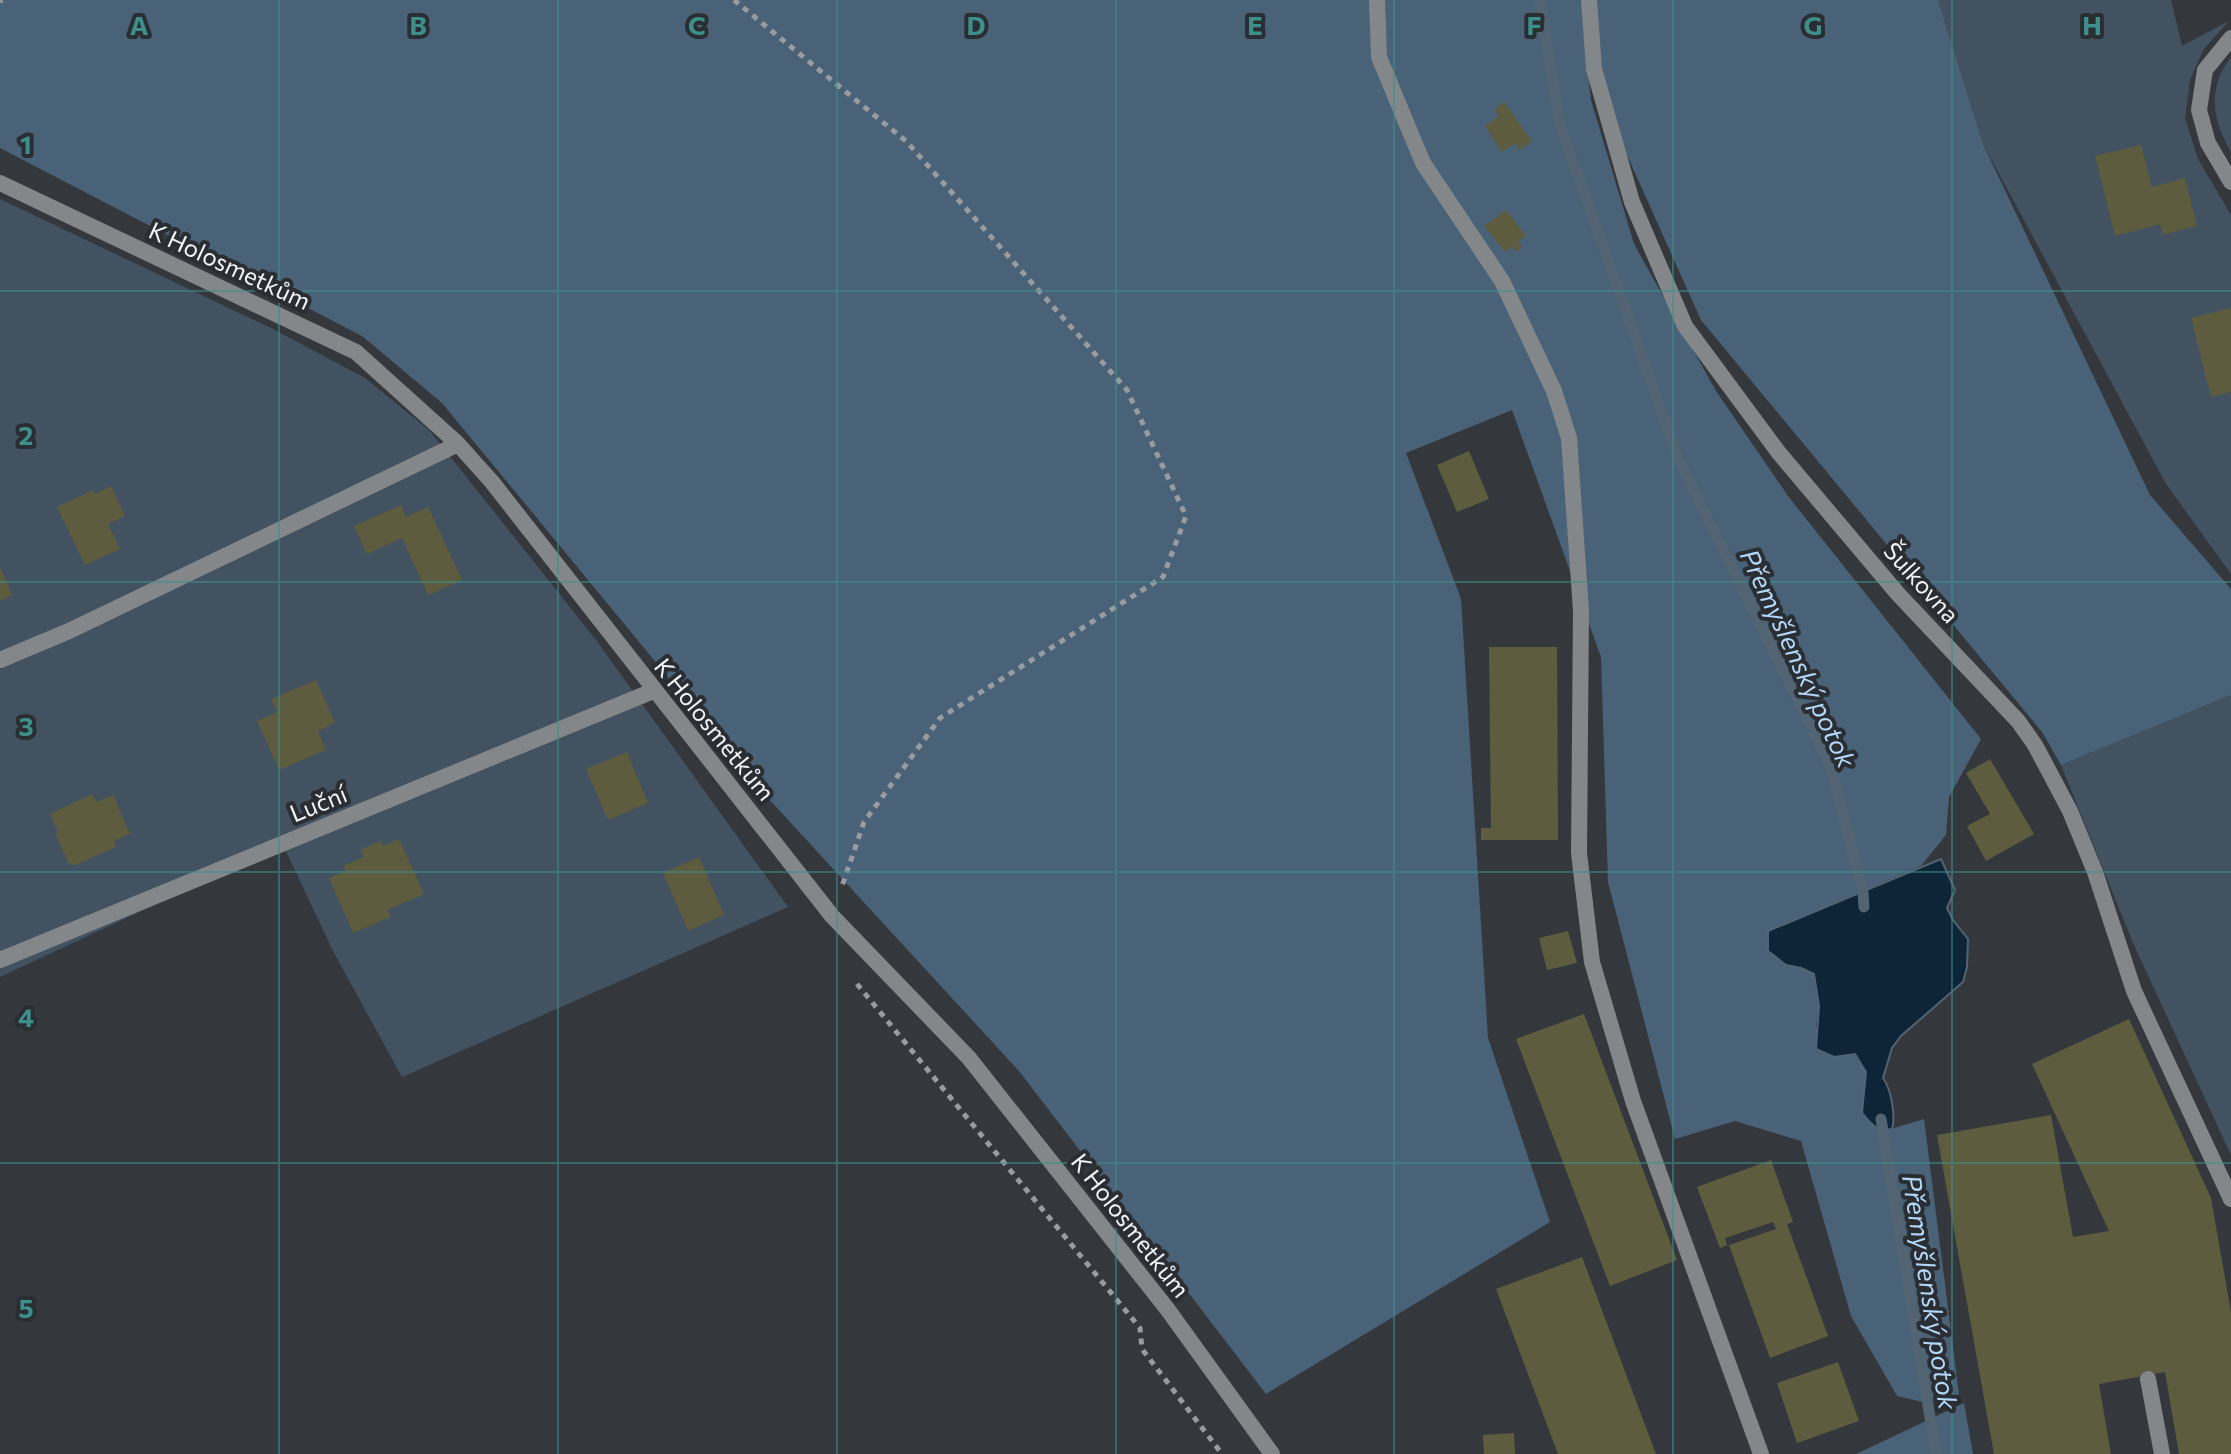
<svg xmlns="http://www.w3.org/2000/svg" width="2231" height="1454" font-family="Commissioner,sans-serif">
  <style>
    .green { fill: #425260 }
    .forest { fill: #4a6278 }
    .water { fill: #0e2538; stroke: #526372; stroke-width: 2 }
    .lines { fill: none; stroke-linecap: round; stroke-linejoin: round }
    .stream { stroke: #526372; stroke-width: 11 }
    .building { fill: #5e5c3e }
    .path { stroke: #989b9f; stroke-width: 5; stroke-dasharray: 6 6; stroke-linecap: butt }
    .lane { stroke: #848789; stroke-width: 16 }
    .street { stroke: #848789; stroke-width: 16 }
    .grid { fill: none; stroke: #3c8f8a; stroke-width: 2; stroke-opacity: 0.55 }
    .labels { text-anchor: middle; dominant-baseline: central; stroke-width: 8; stroke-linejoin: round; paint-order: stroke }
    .street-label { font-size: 24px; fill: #f2f5f8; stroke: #2a2e32 }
    .water-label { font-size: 26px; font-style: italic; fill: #b2d7f8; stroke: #2a2e32 }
    .grid-label { font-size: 26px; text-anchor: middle; font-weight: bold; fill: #3c8f8a; stroke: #2a2e32; stroke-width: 8; stroke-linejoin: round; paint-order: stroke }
  </style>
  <rect width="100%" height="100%" fill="#34383d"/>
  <path class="green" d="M 1938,0 L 2171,0 L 2182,46 L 2229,21 L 2203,50 L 2190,80 L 2185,118 L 2198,159 L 2231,215 L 2231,574 L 2166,484 L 1983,144 Z
    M 2231,57 L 2231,152 C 2212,120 2207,88 2231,57 Z
    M 0,199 L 273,329 L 365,378 L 429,430 L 596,640 L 788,907 L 402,1077 L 333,951 L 283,845 L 0,977 Z
    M 2231,695 L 2231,1155 L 2133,943 L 2061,765 Z"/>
  <path class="forest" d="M 0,0 L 1938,0 L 1983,144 L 2150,495 L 2231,589 L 2231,695 L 2061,765 L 2042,732 L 1701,320 L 1587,66 L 1591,100 L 1634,244 L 1716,391 L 1788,496 L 1981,739 L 1949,797 L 1946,835 L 1921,866 L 1768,931 L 1767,936 L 1786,965 L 1801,968 L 1814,974 L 1819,1006 L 1816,1026 L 1841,1054 L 1855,1053 L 1866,1072 L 1862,1113 L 1884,1131 L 1924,1119 L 1959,1395 L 1923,1402 L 1897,1396 L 1851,1316 L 1801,1141 L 1735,1121 L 1675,1139 L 1608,882 L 1601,657 L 1512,410 L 1406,453 L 1461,599 L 1488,1038 L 1550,1222 L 1266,1394 L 1019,1071 L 767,797 L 442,403 L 362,336 L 0,148 Z
    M 1964,1403 L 1973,1454 L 1856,1454 Z"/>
  <path class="water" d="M 1941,859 L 1955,890 L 1947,908 L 1953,920 L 1968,939 L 1967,967 L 1963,982 L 1901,1036 L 1892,1048 L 1883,1078 C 1891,1089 1896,1116 1892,1129 C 1877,1132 1871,1124 1862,1113 L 1866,1072 L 1855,1054 L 1834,1057 L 1816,1049 L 1819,1006 L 1814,974 L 1801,968 L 1786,965 L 1768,951 L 1768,931 Z"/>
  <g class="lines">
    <path class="stream" d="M 1540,0 L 1559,122 L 1678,458 L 1831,768 L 1863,892 L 1864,907
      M 1881,1119 L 1936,1454"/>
  </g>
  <path class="building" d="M 1504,102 L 1532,141 L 1519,150 L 1515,143 L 1502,152 L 1485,126 L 1499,116 L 1495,109 Z
    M 2141,145 L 2152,187 L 2185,178 L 2197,226 L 2163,235 L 2160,224 L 2115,236 L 2095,156 Z
    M 1506,210 L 1526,236 L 1518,242 L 1522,247 L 1516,252 L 1512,247 L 1505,252 L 1484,226 Z
    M 2231,308 L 2231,392 L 2211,397 L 2191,318 Z
    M 1469,451 L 1489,499 L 1457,512 L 1437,465 Z
    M 111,486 L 125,516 L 108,524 L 120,549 L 85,565 L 57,507 L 93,490 L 95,494 Z
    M 401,505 L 406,517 L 428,507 L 462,580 L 428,595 L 402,538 L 367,554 L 354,526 Z
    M 0,567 L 12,595 L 0,601 Z
    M 1489,647 L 1557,647 L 1558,840 L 1481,840 L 1481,828 L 1491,828 Z
    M 316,680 L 335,723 L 318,731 L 326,750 L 279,770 L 257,721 L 277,712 L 271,699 Z
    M 627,752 L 648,803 L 608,820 L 586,769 Z
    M 1990,759 L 2034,834 L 1986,861 L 1967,826 L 1990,814 L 1966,773 Z
    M 92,794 L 96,802 L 113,795 L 130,834 L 114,841 L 116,847 L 73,866 L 71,863 L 69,864 L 55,834 L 58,832 L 50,814 Z
    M 399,839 L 424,894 L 387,910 L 391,917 L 353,933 L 329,878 L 346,871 L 343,866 L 364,857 L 360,850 L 381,841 L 383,846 Z
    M 699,857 L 724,915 L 688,931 L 663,873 Z
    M 1568,931 L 1577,963 L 1547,970 L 1539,938 Z
    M 1584,1014 L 1677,1260 L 1610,1286 L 1516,1039 Z
    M 2129,1019 L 2211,1198 L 2231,1312 L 2231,1454 L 2179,1454 L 2165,1372 L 2099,1384 L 2111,1454 L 1994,1454 L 1937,1135 L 2051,1115 L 2073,1237 L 2109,1231 L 2032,1064 Z
    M 1771,1160 L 1793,1222 L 1787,1224 L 1828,1336 L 1770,1358 L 1729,1245 L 1776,1229 L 1773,1222 L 1725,1238 L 1727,1245 L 1720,1248 L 1697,1187 Z
    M 1582,1257 L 1656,1454 L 1558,1454 L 1496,1289 Z
    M 1838,1362 L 1859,1421 L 1797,1443 L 1777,1383 Z
    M 1514,1433 L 1515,1454 L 1484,1454 L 1483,1435 Z"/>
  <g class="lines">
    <path class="path" d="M 734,0 L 907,142 L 1127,390 L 1186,516 L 1163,577 L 940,718 L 864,822 L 842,886
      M 0,2 L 2,0
      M 857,984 L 1140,1328 L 1142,1349 L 1222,1454"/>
    <path class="lane" d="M 1377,0 L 1379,57 L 1423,163 L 1502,281 L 1554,391 L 1569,438 L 1581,611 L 1579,853 L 1592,962 L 1633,1101 L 1761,1454
      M 2148,1379 L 2162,1454"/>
    <path class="street" d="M 1589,0 L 1594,69 L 1632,202 L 1685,326 L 1779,453 L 1898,594 L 2018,721 L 2035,745 L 2070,811 L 2095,872 L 2134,991 L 2231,1199
      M 2231,38 L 2205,70 L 2199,110 L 2208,143 L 2231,182
      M 0,183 L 356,352 L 458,444 L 492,482 L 832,916 L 969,1058 L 1168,1310 L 1272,1454
      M 0,660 L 69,631 L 458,444
      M 0,960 L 653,691"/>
  </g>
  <path class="grid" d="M 279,0 L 279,1454M 558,0 L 558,1454M 837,0 L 837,1454M 1116,0 L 1116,1454M 1394,0 L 1394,1454M 1673,0 L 1673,1454M 1952,0 L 1952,1454M 0,291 L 2231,291M 0,582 L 2231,582M 0,872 L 2231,872M 0,1163 L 2231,1163"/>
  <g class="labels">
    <g class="street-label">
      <text transform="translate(230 265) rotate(25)">K Holosmetkům</text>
      <text transform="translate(1922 582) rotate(48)">Šulkovna</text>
      <text transform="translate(715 729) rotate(51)">K Holosmetkům</text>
      <text transform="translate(318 803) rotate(-22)">Luční</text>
      <text transform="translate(1131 1225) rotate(52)">K Holosmetkům</text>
    </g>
    <g class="water-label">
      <text transform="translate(1799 658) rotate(65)">Přemyšlenský potok</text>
      <text transform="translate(1931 1292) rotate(81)">Přemyšlenský potok</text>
    </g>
  </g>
  <g class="grid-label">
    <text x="139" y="35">A</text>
    <text x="418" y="35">B</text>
    <text x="697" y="35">C</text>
    <text x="976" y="35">D</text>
    <text x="1255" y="35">E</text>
    <text x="1534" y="35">F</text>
    <text x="1813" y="35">G</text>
    <text x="2092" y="35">H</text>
    <text x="26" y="154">1</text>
    <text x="26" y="445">2</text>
    <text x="26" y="736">3</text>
    <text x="26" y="1027">4</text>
    <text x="26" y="1318">5</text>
  </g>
</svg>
